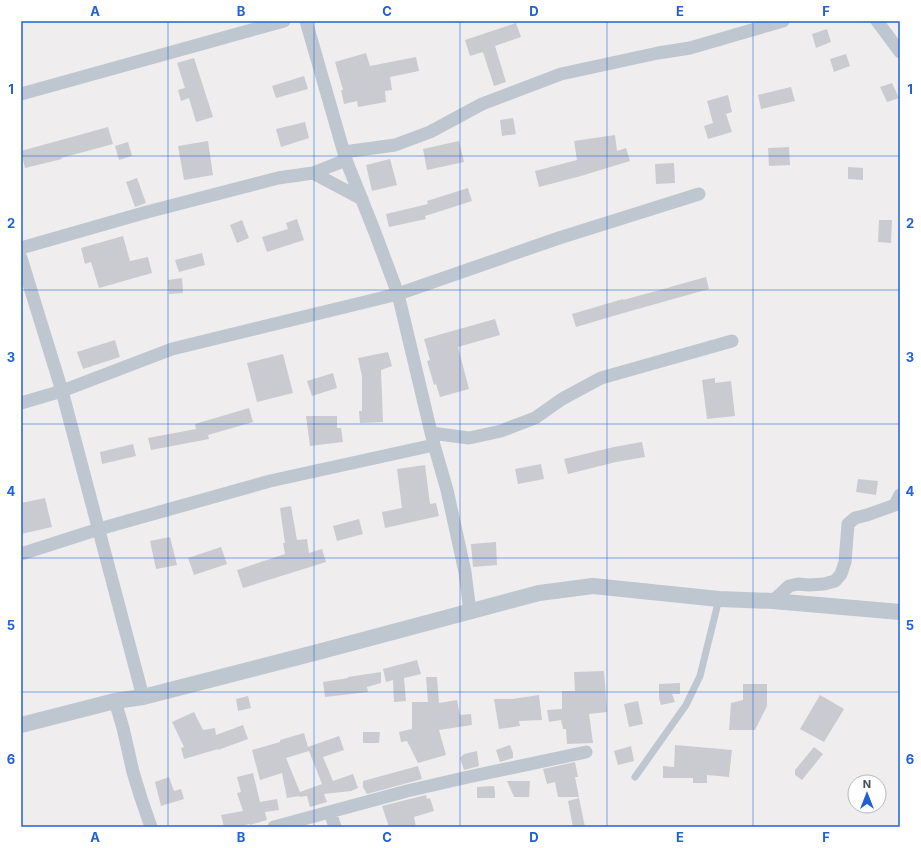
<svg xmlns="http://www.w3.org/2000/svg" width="921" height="848" font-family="Inter,sans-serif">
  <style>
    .building { fill: #cacbd1; fill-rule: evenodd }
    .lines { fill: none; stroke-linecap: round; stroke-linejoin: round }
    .service { stroke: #bec6cf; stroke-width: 7 }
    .minor { stroke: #bec6cf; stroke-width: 13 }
    .tertiary { stroke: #bec6cf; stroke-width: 16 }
    .grid { fill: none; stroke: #2061d6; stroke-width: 1; stroke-opacity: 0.55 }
    .neatline { fill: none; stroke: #2061d6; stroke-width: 1.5 }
    .grid-label { font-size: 13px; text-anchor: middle; font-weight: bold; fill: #2061d6 }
  </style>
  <rect width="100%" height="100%" fill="#efeded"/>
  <path class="building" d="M 516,23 L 521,37 L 495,46 L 506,82 L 494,86 L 483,52 L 470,56 L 465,40 Z
    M 827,29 L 831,42 L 816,48 L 812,34 Z
    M 366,53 L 370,66 L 416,57 L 419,71 L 390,77 L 392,90 L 385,91 L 386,102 L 358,107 L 357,101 L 344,104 L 341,90 L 343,90 L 335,62 Z
    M 846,54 L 850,66 L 834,72 L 830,59 Z
    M 194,58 L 213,117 L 196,122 L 189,98 L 181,101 L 178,90 L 185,88 L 177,63 Z
    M 304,76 L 308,89 L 276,98 L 272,86 Z
    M 892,83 L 899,98 L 887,102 L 880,87 Z
    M 791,87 L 795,101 L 761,109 L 758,95 Z
    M 728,95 L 732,112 L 726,114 L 732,132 L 708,139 L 704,126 L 713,123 L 707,101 Z
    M 513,118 L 516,134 L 502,136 L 500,120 Z
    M 305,122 L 309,138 L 281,147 L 276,129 Z
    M 108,127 L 113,144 L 61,158 L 62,159 L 25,168 L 21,151 Z
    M 615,135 L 617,151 L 626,148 L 630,161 L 581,176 L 539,187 L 535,171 L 577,160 L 574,141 Z
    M 208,141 L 213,175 L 184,180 L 178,146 Z
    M 459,141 L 464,162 L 427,170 L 423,149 Z
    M 128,142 L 132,156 L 119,160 L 115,146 Z
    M 789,147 L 790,165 L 769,166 L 768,148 Z
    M 390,159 L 397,185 L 372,191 L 366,165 Z
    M 674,163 L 675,183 L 656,184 L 655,164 Z
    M 848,167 L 863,168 L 863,180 L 848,179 Z
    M 137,178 L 146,203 L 135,207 L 126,182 Z
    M 468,188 L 472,201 L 425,216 L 426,219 L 389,227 L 386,214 L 428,204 L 427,201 Z
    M 297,219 L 304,240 L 267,252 L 262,237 L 288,229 L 286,223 Z
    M 242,220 L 249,238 L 237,243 L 230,225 Z
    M 879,220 L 892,220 L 891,243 L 878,242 Z
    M 123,236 L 130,261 L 148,257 L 152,273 L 99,288 L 91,262 L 85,264 L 81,248 Z
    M 202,253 L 205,265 L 179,272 L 175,260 Z
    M 706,277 L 709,289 L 627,312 L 576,327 L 572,314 L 623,299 L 623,300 L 671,287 L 670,287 Z
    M 182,278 L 183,293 L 169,294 L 168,280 Z
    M 495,319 L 500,335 L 458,347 L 469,389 L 440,397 L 436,384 L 434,385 L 427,361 L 430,360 L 424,339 Z
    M 115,340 L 120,357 L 83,369 L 77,352 Z
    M 388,352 L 392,366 L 381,370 L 383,422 L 360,423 L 359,411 L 362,411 L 362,376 L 358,358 Z
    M 283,354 L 293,393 L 257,402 L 247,363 Z
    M 333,373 L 337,388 L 312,396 L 307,381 Z
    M 715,378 L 715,383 L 731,381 L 735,416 L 707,419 L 702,380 Z
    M 249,408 L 253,422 L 208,435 L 209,439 L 151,450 L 148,438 L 196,429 L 195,424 Z
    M 306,416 L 337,416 L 337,428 L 341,428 L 343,442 L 310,446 Z
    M 642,442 L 645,457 L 616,462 L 568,474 L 564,459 L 614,447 Z
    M 133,444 L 136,456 L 102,464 L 100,452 Z
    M 541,464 L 544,479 L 518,484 L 515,469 Z
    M 425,465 L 430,504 L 436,503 L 439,516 L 385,528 L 382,512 L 402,508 L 397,469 Z
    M 858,479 L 878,481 L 876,495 L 856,492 Z
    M 45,498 L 52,527 L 21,534 L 21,503 Z
    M 291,506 L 297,540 L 307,539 L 309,553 L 322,549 L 326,562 L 243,588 L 237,570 L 285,554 L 283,543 L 285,543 L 280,508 Z
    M 359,519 L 363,534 L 337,541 L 333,526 Z
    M 170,537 L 177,565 L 156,569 L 150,541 Z
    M 496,542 L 497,565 L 473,567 L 471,544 Z
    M 221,547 L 227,564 L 194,575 L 188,558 Z
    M 417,660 L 421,674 L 404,678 L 406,701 L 394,702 L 393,680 L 386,682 L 383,669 Z
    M 604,671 L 607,712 L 589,714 L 593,743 L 567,744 L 566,729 L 563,729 L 561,720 L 549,722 L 547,710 L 562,709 L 562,691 L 575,691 L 574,672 Z
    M 381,672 L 381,683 L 367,687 L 368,692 L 325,697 L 323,682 L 348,678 L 348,677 Z
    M 426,677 L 437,677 L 439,703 L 457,700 L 460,715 L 471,714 L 472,725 L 439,730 L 446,755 L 418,763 L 407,741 L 401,742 L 399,732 L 412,729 L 412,702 L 428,702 Z
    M 680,683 L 680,694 L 672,694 L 675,702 L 661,705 L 659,698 L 659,684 Z
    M 743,684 L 767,684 L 767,706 L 755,730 L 729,730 L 731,703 L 743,700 Z
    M 539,695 L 542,720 L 519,721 L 520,726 L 499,729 L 494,699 L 512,699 Z
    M 820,695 L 844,709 L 824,742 L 800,729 Z
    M 248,696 L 251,708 L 238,711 L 236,699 Z
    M 638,701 L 643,724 L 629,727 L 624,704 Z
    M 194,712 L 203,730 L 215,728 L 216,735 L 243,725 L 248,739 L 218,750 L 218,749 L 184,759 L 181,748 L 184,747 L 172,722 Z
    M 363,732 L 380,732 L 379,743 L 363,743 Z
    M 304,733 L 308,747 L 339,736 L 344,750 L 323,757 L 333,781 L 353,774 L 358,788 L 351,791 L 324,794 L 327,802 L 310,807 L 307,796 L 299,797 L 299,796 L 287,798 L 282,773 L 260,780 L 252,750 L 280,742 L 280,740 ZM 309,751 L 322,784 L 300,792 L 286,758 Z
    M 510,745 L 513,753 L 513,758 L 500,762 L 496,750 Z
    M 675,745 L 732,750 L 729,777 L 707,775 L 707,783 L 693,783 L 693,778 L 663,778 L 663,766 L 674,767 Z
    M 631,746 L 634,761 L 618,765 L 614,751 Z
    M 814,747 L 823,754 L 802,780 L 795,775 L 795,770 Z
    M 477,751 L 479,766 L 464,770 L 460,758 L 464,754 Z
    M 575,762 L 578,777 L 575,777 L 579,797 L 558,797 L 555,782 L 547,784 L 543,769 Z
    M 418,766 L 422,779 L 367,794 L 363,787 L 363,781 Z
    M 253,773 L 260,802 L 277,799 L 279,810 L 265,812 L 267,820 L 250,825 L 250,824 L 234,827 L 224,827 L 221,815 L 243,811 L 237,793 L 241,792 L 237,777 Z
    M 169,777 L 174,791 L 181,789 L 184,799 L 161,806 L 155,782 Z
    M 507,781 L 530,781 L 529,797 L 514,797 Z
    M 494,786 L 495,792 L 495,798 L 477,798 L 477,787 Z
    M 426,795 L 427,799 L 430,798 L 434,811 L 414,817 L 416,827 L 389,827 L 382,806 Z
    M 579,798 L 585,827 L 573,827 L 568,801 Z"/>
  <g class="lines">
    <path class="service" d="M 635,777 L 686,705 L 700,676 L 719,599"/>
    <path class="minor" d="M 306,21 L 346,160 L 374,230 L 398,294 L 434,445 L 447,490 L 465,572 L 470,612
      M 877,21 L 900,52
      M 21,94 L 284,21
      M 344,152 L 395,145 L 430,132 L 482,104 L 561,74 L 658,53 L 690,48 L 783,21
      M 313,173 L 362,199
      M 21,248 L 147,212 L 278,178 L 313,173 L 346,160
      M 21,258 L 62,391 L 143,697
      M 21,403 L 62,391 L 172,349 L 398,294 L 559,238 L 699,194
      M 431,433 L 469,438 L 483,435 L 501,431 L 535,418 L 562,399 L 601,378 L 732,341
      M 21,554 L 99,529 L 270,481 L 434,445
      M 773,601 L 789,586 L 798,584 L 809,585 L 824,584 L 835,581 L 841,574 L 845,562 L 848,524 L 855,518 L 867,515 L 895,505 L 900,495
      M 115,701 L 123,728 L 133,772 L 141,798 L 151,827
      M 330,812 L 335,827
      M 274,827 L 407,791 L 468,777 L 586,752"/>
    <path class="tertiary" d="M 21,725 L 115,701 L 143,697 L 318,652 L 539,593 L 593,586 L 719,599 L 773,601 L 900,612"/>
  </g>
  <path class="grid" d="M 168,21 L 168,827M 314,21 L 314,827M 460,21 L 460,827M 607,21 L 607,827M 753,21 L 753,827M 21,156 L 900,156M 21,290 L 900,290M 21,424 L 900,424M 21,558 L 900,558M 21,692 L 900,692"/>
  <rect width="921" height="848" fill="none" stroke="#ffffff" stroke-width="44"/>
  <g transform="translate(867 794)"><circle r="19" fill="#ffffff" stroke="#b5b8bd"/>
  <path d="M0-3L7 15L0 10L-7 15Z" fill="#2061d6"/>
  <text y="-6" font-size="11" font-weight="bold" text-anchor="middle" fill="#464e59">N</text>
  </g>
  <rect x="22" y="22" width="877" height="804" class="neatline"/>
  <g class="grid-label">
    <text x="95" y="16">A</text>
    <text x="241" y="16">B</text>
    <text x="387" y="16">C</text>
    <text x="534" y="16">D</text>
    <text x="680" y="16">E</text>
    <text x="826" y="16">F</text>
    <text x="11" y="94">1</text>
    <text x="910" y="94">1</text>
    <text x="11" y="228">2</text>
    <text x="910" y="228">2</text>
    <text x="11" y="362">3</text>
    <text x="910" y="362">3</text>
    <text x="11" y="496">4</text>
    <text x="910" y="496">4</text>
    <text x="11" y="630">5</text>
    <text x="910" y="630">5</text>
    <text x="11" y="764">6</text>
    <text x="910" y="764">6</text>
    <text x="95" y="842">A</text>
    <text x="241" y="842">B</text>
    <text x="387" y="842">C</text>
    <text x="534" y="842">D</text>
    <text x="680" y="842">E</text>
    <text x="826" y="842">F</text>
  </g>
</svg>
